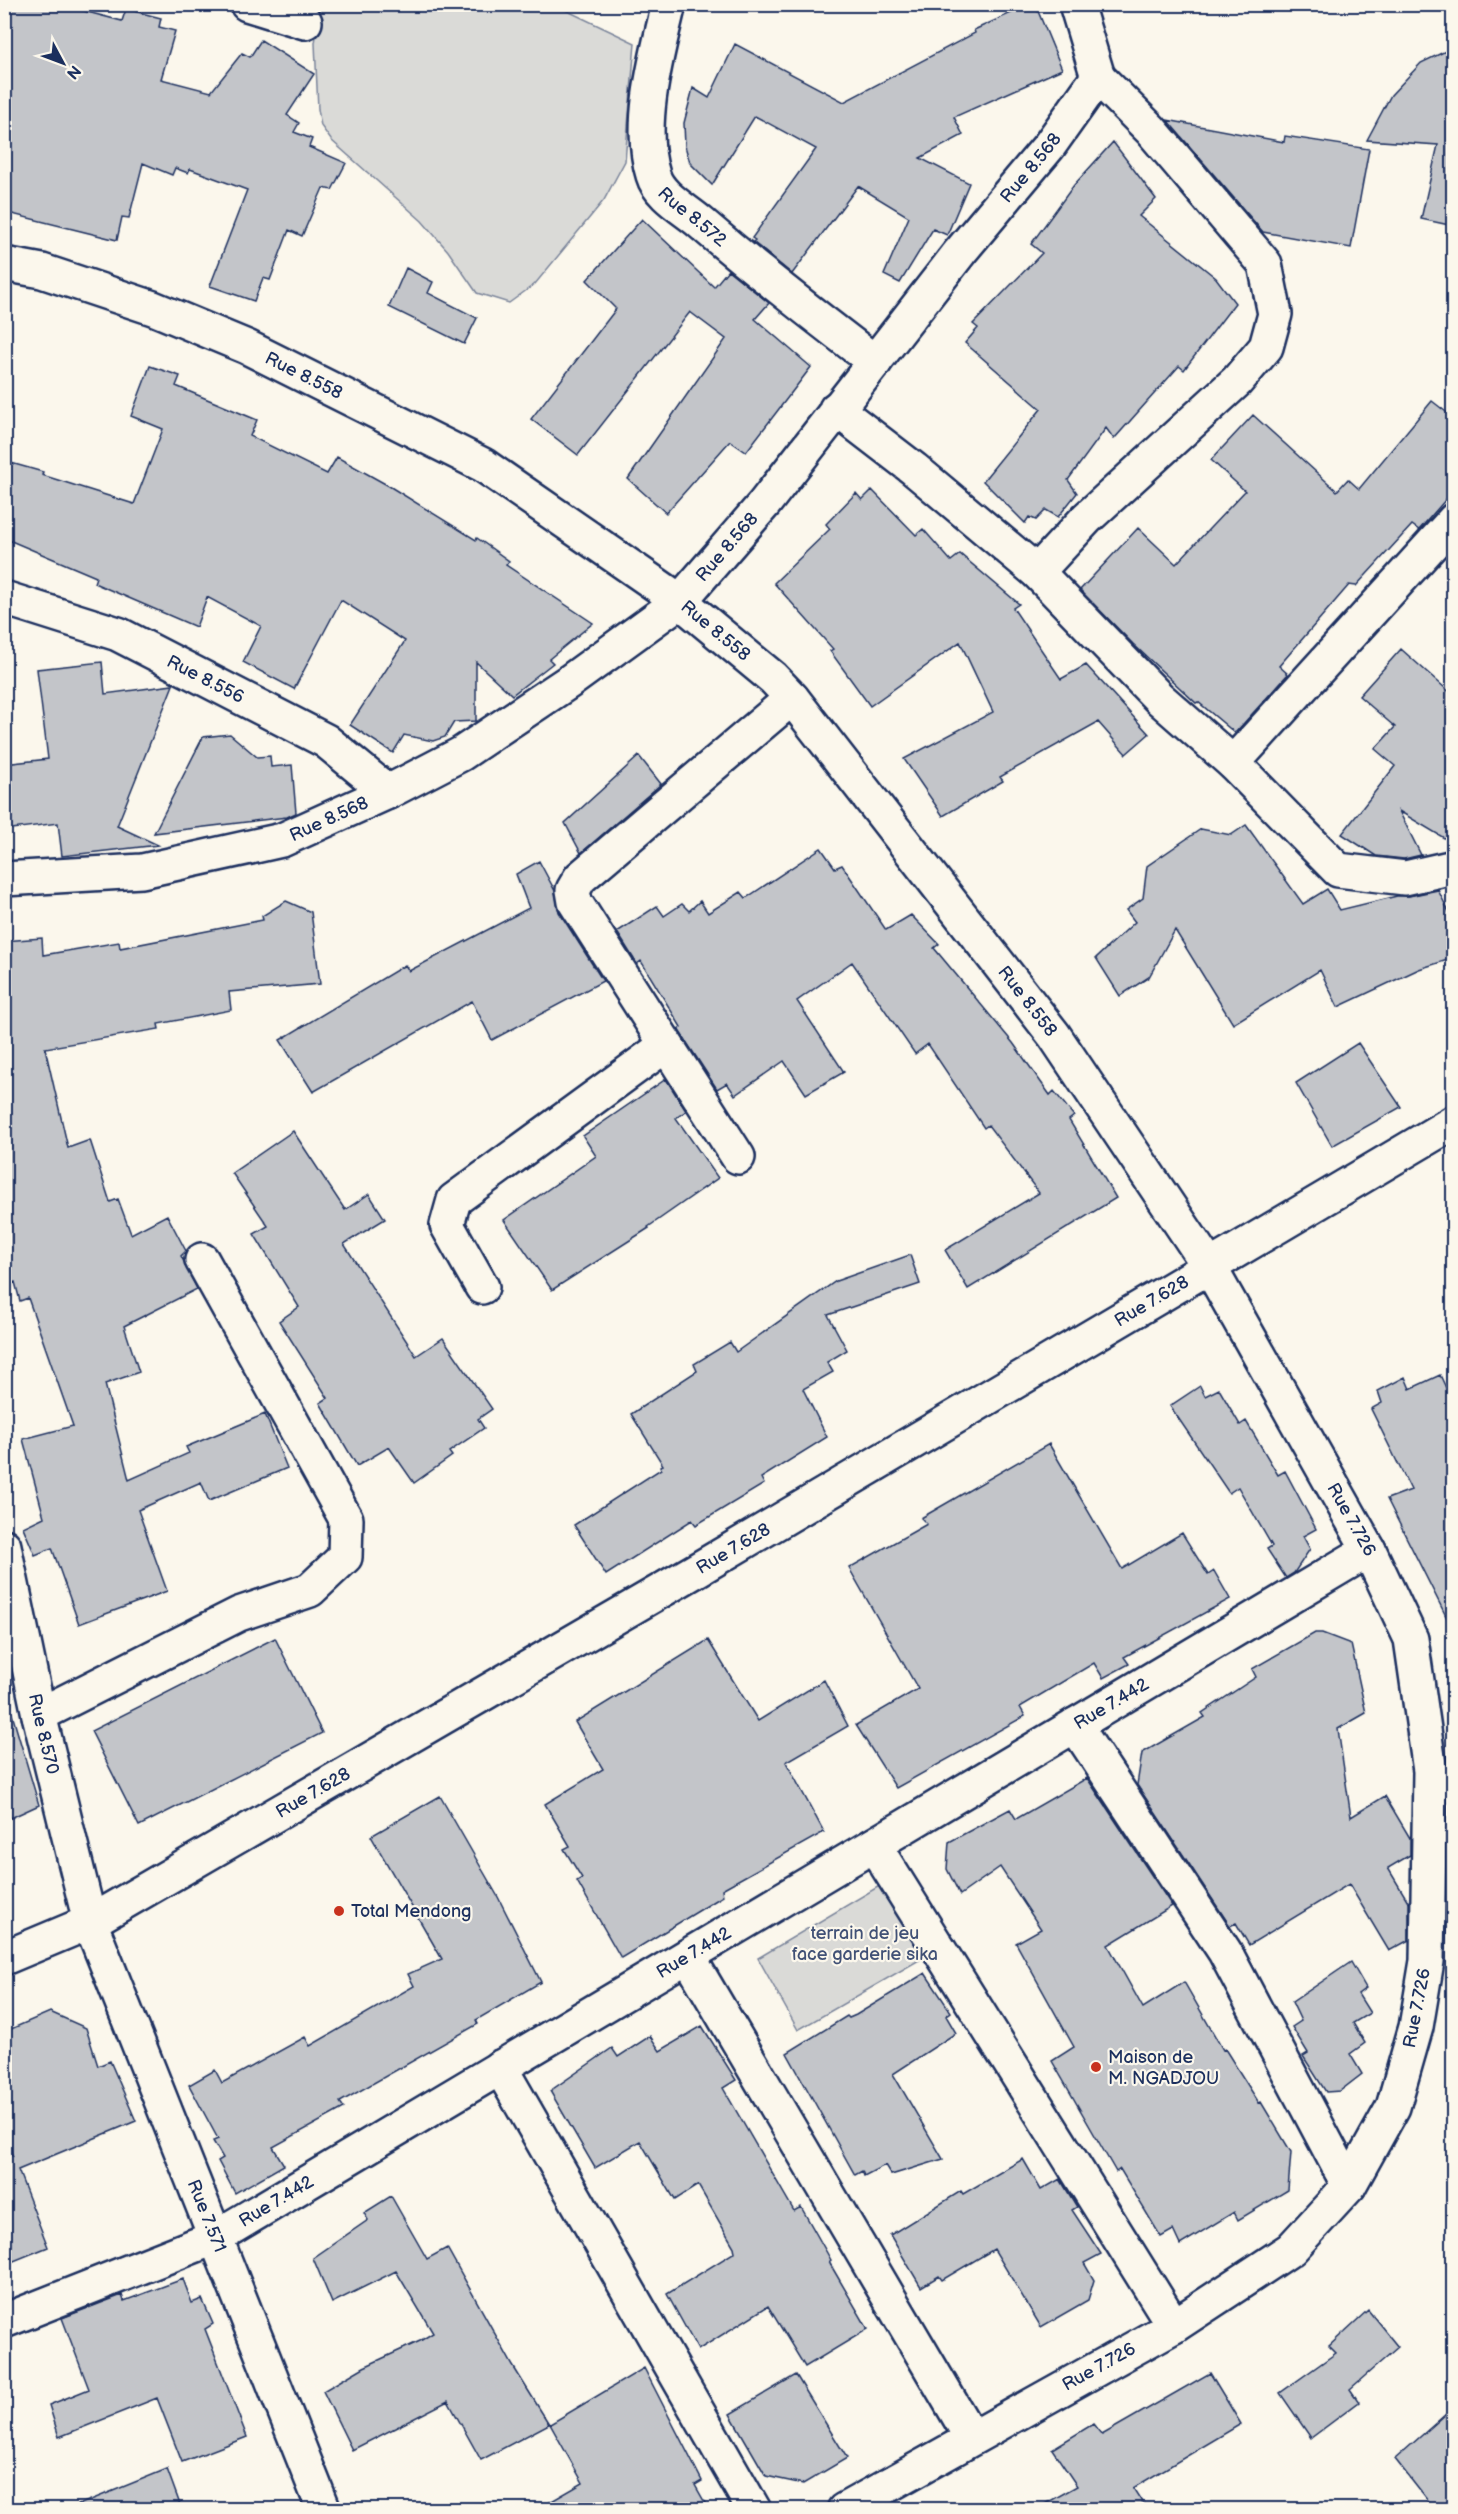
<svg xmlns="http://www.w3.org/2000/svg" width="1458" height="2514" font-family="'Balsamiq Sans',sans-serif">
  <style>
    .green { fill: #dadad7; stroke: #7a849a; stroke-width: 1.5 }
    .building { fill: #c3c5c9; stroke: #1b2f5e; stroke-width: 1.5 }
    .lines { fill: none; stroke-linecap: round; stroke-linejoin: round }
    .minor-casing { stroke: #1b2f5e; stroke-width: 38 }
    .major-casing { stroke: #1b2f5e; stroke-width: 38 }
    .minor { stroke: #fbf7ec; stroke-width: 33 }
    .major { stroke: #fbf7ec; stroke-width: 33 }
    .poi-dot { fill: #c8321e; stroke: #fbf7ec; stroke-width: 2 }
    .labels { text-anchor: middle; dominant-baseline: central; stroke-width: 4.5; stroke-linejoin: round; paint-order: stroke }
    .street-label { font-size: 18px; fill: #1b2f5e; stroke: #fbf7ec }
    .poi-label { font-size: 18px; fill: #1b2f5e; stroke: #fbf7ec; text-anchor: start }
    .park-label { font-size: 18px; fill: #415176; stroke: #fbf7ec }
  </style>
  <rect width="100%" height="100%" fill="#fbf7ec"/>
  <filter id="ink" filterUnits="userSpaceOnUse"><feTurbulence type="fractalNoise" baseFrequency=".0167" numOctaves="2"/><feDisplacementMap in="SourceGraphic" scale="12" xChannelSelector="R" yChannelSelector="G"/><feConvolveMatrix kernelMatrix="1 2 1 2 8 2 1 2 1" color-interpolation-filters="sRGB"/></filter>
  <g filter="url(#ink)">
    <path class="green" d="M 321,4 L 555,5 L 635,43 L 625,161 L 604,200 L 535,284 L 509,303 L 477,293 L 448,251 L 422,221 L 331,140 L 321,126 L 318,109 L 315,43 Z
      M 881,1885 L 928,1955 L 798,2030 L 758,1958 Z"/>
    <path class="building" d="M 4,4 L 57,4 L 122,21 L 126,9 L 161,18 L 159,27 L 175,31 L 161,79 L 211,92 L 242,53 L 250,57 L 261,40 L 314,74 L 287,115 L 299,123 L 294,132 L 312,139 L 309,147 L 346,163 L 332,190 L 323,188 L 302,236 L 289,230 L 270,280 L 263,278 L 254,301 L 210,286 L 247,190 L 190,169 L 188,173 L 175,168 L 172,175 L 143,163 L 129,218 L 122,217 L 117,240 L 4,212 Z
      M 1031,4 L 1035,4 L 1062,69 L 954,117 L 963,135 L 920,158 L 969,183 L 947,235 L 933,229 L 900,283 L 884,275 L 909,217 L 858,186 L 792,274 L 753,242 L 755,240 L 752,238 L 816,149 L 755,116 L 712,185 L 690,163 L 685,146 L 684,123 L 693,88 L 709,98 L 735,44 L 844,102 L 975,33 L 974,30 Z
      M 1454,47 L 1454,226 L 1421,219 L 1438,145 L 1367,140 L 1391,95 L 1421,63 Z
      M 1167,120 L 1284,142 L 1285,136 L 1369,149 L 1351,248 L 1263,232 Z
      M 1113,142 L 1156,199 L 1139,216 L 1216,278 L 1235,303 L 1184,370 L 1179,366 L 1114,439 L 1106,428 L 1068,480 L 1077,493 L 1058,517 L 1046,510 L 1036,520 L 1029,517 L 1025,523 L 983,481 L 1041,409 L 965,343 L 978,328 L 973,324 L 1042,253 L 1031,244 L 1074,185 Z
      M 642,219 L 714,287 L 728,270 L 769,303 L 755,319 L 811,367 L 746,452 L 730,441 L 666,513 L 628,479 L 726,339 L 690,312 L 578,455 L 531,419 L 616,309 L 587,280 Z
      M 406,268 L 433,282 L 428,293 L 477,318 L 464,344 L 389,307 Z
      M 150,366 L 180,376 L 176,386 L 257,420 L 250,436 L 327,474 L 337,457 L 389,486 L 476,540 L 477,538 L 509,561 L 506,565 L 593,623 L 549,659 L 553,663 L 512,695 L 476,662 L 476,721 L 454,722 L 445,737 L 433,741 L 404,735 L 393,753 L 350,725 L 405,641 L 341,600 L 294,689 L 243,662 L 261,626 L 207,597 L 196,627 L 94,583 L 96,577 L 4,538 L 4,461 L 43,472 L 42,475 L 134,504 L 163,429 L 131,416 Z
      M 1432,401 L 1454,418 L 1454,490 L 1419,530 L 1412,525 L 1356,586 L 1349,585 L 1279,666 L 1288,674 L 1235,733 L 1198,702 L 1196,703 L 1133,644 L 1080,590 L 1138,528 L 1176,564 L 1245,491 L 1211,460 L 1253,415 L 1337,491 L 1348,479 L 1359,489 Z
      M 872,490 L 916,535 L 923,529 L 951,561 L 960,554 L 1019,604 L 1013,608 L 1061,679 L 1086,665 L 1149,734 L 1126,754 L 1098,722 L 1000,777 L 1003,781 L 943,816 L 904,759 L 993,712 L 960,642 L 870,706 L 830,651 L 833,649 L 774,583 L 830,529 L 826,524 L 856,493 L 862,500 Z
      M 1401,649 L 1454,696 L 1454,844 L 1399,811 L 1421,855 L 1404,859 L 1376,856 L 1342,834 L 1395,766 L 1375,749 L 1395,727 L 1359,696 Z
      M 102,662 L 105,694 L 173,685 L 117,826 L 158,845 L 62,856 L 58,823 L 4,830 L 4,764 L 48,759 L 37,669 Z
      M 230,734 L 257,757 L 270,756 L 271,767 L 292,765 L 296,813 L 287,817 L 154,833 L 203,737 Z
      M 639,756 L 661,784 L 581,853 L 565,823 Z
      M 1246,825 L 1303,904 L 1327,889 L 1340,910 L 1397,896 L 1409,896 L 1438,890 L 1454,922 L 1454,958 L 1419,969 L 1338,1007 L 1320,970 L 1233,1024 L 1175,930 L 1149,977 L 1120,996 L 1096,958 L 1135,922 L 1126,910 L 1143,898 L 1147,866 L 1201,829 L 1231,835 Z
      M 821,848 L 835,868 L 842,865 L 886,930 L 911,915 L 939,944 L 934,948 L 1013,1043 L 1050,1095 L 1054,1091 L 1074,1116 L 1069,1120 L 1116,1198 L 968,1289 L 945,1250 L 1039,1193 L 988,1125 L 984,1128 L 928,1044 L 915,1054 L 852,962 L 797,1001 L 844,1072 L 806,1094 L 784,1061 L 735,1095 L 727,1083 L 717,1089 L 678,1029 L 681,1027 L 641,961 L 637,964 L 617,932 L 657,906 L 664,916 L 682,904 L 689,911 L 700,901 L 708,913 L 741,892 L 746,898 Z
      M 539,861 L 555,891 L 559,912 L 603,981 L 492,1040 L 472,1001 L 313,1092 L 280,1040 L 405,965 L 409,971 L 529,908 L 516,874 Z
      M 286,901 L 311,912 L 320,984 L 229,992 L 231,1010 L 158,1024 L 159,1029 L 45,1048 L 68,1148 L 90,1140 L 110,1202 L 118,1199 L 131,1234 L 167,1215 L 186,1251 L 181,1256 L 197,1289 L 124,1326 L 139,1372 L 105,1384 L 129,1480 L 189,1453 L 186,1447 L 265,1414 L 287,1468 L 209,1501 L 201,1482 L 138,1510 L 167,1591 L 79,1624 L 52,1548 L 35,1555 L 23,1527 L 44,1517 L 23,1439 L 73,1426 L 28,1298 L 20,1301 L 15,1282 L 4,1286 L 4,941 L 42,938 L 43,955 L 119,942 L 120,948 L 263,920 L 262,916 Z
      M 1358,1043 L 1401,1107 L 1332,1146 L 1296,1083 Z
      M 666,1079 L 686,1111 L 676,1118 L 718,1178 L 648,1227 L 649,1228 L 552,1290 L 504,1220 L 596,1156 L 583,1136 Z
      M 293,1131 L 345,1210 L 369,1194 L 385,1219 L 344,1244 L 416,1356 L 443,1338 L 492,1409 L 478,1419 L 484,1428 L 449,1452 L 452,1456 L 414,1483 L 389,1447 L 357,1466 L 320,1403 L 328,1398 L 279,1321 L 299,1307 L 254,1234 L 268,1226 L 232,1173 Z
      M 910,1255 L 920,1284 L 828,1315 L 847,1350 L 827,1362 L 833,1372 L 803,1389 L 827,1437 L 761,1478 L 764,1484 L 696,1525 L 692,1520 L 606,1575 L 574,1525 L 661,1469 L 660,1466 L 663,1465 L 631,1414 L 697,1371 L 694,1364 L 730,1342 L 736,1352 L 836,1281 Z
      M 1440,1375 L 1454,1405 L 1454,1632 L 1387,1499 L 1411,1490 L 1371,1409 L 1382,1403 L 1378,1391 L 1405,1377 L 1410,1389 Z
      M 1200,1386 L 1205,1396 L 1219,1389 L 1240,1425 L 1246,1421 L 1278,1475 L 1285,1471 L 1316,1529 L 1303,1536 L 1310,1549 L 1294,1573 L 1286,1578 L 1267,1549 L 1272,1546 L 1238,1487 L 1229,1493 L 1170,1406 Z
      M 1049,1444 L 1122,1569 L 1182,1533 L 1208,1575 L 1214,1571 L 1230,1599 L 1124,1657 L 1129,1664 L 1103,1678 L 1094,1663 L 1020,1707 L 1025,1716 L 896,1788 L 856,1725 L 918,1689 L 849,1568 L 927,1524 L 921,1518 Z
      M 1315,1633 L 1322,1633 L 1351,1644 L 1366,1713 L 1338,1729 L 1351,1817 L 1385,1796 L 1410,1838 L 1410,1855 L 1388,1868 L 1409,1903 L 1409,1940 L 1389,1951 L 1349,1884 L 1249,1945 L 1236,1923 L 1230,1926 L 1137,1785 L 1142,1753 L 1205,1717 L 1202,1713 L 1256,1677 L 1252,1669 Z
      M 275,1638 L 322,1733 L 139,1826 L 91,1731 Z
      M 708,1640 L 758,1721 L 824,1680 L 848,1726 L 786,1762 L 824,1832 L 722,1889 L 723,1896 L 621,1958 L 577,1881 L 582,1878 L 564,1849 L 570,1846 L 545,1804 L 603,1769 L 575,1722 Z
      M 12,1714 L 39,1805 L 4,1821 L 4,1716 Z
      M 1087,1778 L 1172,1906 L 1108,1945 L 1143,2008 L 1184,1982 L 1223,2050 L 1225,2049 L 1259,2103 L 1261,2102 L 1291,2152 L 1288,2190 L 1238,2220 L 1234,2212 L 1180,2245 L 1173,2230 L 1161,2237 L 1120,2169 L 1116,2172 L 1052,2061 L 1074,2047 L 1016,1943 L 1041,1929 L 1000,1867 L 960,1895 L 947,1869 L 949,1842 L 1010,1809 L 1016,1819 Z
      M 440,1796 L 498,1897 L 541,1982 L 476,2020 L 478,2024 L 340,2102 L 344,2108 L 273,2147 L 284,2165 L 235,2193 L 218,2161 L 223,2158 L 213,2141 L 218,2139 L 189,2085 L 215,2070 L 222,2083 L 305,2037 L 310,2046 L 414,1986 L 408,1974 L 442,1959 L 371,1836 Z
      M 1351,1962 L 1366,1988 L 1358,1994 L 1370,2013 L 1353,2023 L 1365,2043 L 1350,2054 L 1362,2074 L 1340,2091 L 1326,2092 L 1303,2056 L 1308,2053 L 1292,2027 L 1301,2021 L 1292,2002 Z
      M 925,1973 L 951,2012 L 946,2016 L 956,2033 L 893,2074 L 943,2159 L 891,2175 L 885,2165 L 864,2176 L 862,2171 L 855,2175 L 787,2053 L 847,2016 L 849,2018 L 856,2015 Z
      M 50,2012 L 86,2028 L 98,2066 L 110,2061 L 136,2121 L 18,2170 L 48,2247 L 4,2265 L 4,2141 L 6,2141 L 13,2157 L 4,2134 L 4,2032 Z
      M 702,2026 L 736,2080 L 723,2088 L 794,2211 L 801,2207 L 831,2260 L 829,2262 L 868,2329 L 805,2367 L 768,2306 L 698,2350 L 667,2294 L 735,2252 L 734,2247 L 698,2185 L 675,2200 L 640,2141 L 595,2168 L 550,2091 L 612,2048 L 618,2057 L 650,2036 L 660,2051 Z
      M 1023,2159 L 1041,2190 L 1060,2179 L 1077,2207 L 1072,2210 L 1101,2254 L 1084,2263 L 1094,2280 L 1088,2300 L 1041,2327 L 994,2249 L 942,2280 L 939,2276 L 921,2287 L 890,2235 L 961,2191 L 963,2194 Z
      M 391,2196 L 427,2259 L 447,2248 L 513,2366 L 549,2424 L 481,2460 L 448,2401 L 352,2450 L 323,2391 L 364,2367 L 420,2341 L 433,2333 L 396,2271 L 332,2303 L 313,2258 L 368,2220 L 364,2213 Z
      M 183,2279 L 192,2303 L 202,2299 L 213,2324 L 205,2329 L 247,2437 L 182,2462 L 157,2398 L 59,2437 L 49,2405 L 89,2389 L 62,2318 L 122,2295 L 124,2301 Z
      M 1368,2310 L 1398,2347 L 1350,2389 L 1359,2402 L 1311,2438 L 1280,2393 L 1336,2353 L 1329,2346 Z
      M 644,2368 L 702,2481 L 695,2485 L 709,2510 L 536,2510 L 583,2483 L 550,2424 Z
      M 1210,2373 L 1241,2424 L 1133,2488 L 1147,2510 L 1034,2510 L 1077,2486 L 1052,2449 L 1093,2424 L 1102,2435 Z
      M 796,2375 L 847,2458 L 803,2484 L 766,2476 L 730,2414 Z
      M 1454,2407 L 1454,2510 L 1435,2510 L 1395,2459 Z
      M 167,2469 L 182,2510 L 71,2510 L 71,2508 Z"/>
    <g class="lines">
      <g class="minor-casing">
        <g id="minor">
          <path d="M 247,4 L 305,22"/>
          <path id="s1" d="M 669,4 C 657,54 637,125 653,175 C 659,196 685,209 701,223 C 757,271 816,317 875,362"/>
          <path id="s2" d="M 4,264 L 42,271 L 153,308 L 247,347 L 483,465 L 680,601 L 773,678 L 792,698 L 1054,1035 L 1209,1266 L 1369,1550 L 1411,1639 L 1430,1771 L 1427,1961 L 1416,2027 L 1393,2107 L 1349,2186 L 1291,2249 L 1174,2326 L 844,2510"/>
          <path d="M 836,409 L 914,469 L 1037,572 L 1159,698 L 1233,763 L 1338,870 L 1405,878 L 1454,867"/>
          <path d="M 1037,572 L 1087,518 L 1237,381 L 1266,347 L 1275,314 L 1265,264 L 1151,130 L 1098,77"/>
          <path id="s3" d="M 4,598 L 118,634 L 326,741 L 388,792"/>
          <path d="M 1233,763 L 1454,520"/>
          <path id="s4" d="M 4,879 L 142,871 L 282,840 L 388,792 L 461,754 L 570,681 L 680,601 L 764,504 L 960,252 L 1049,146 L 1098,77 L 1076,4"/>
          <path d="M 738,1157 L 575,902 L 573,890 L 580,878 L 792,698"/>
          <path d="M 482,1287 L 447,1225 L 454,1200 L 666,1045"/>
          <path id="s5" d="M 4,1546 L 39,1715 L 90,1922 L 324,2510"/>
          <path d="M 39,1715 L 239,1614 L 310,1590 L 345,1557 L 346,1519 L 202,1260"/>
          <path d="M 1075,1725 L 1225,1952 L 1349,2186"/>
          <path d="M 874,1845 L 1174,2326"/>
          <path d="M 688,1956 L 971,2437"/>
          <path d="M 500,2067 L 754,2510"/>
          <path id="s6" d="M 4,2321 L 214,2238 L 1369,1550"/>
        </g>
      </g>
      <g class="major-casing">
        <g id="major">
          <path id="s7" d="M 4,1958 L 90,1922 L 695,1571 L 1454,1122"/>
        </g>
      </g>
      <use href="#minor" class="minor"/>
      <use href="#major" class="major"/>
    </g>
  </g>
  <g class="poi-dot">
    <circle cx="339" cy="1911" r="6"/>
    <circle cx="1096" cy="2067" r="6"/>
  </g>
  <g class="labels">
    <g class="street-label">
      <text stroke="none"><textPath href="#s4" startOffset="1305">Rue 8.568</textPath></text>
      <text stroke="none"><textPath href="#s1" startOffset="232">Rue 8.572</textPath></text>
      <text stroke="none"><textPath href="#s2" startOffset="321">Rue 8.558</textPath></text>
      <text stroke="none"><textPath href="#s4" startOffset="819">Rue 8.568</textPath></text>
      <text stroke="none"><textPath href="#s2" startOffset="807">Rue 8.558</textPath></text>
      <text stroke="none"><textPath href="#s3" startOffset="218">Rue 8.556</textPath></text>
      <text stroke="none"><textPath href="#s4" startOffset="333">Rue 8.568</textPath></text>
      <text stroke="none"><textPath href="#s2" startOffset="1293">Rue 8.558</textPath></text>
      <text stroke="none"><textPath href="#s7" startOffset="1323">Rue 7.628</textPath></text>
      <text stroke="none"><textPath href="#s2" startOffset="1905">Rue 7.726</textPath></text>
      <text stroke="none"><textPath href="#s7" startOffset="837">Rue 7.628</textPath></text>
      <text stroke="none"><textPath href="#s6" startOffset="1270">Rue 7.442</textPath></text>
      <text stroke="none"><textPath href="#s5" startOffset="192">Rue 8.570</textPath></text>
      <text stroke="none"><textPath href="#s7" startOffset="351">Rue 7.628</textPath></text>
      <text stroke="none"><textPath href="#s6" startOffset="784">Rue 7.442</textPath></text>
      <text transform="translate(1417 2008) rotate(-79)">Rue 7.726</text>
      <text stroke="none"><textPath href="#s6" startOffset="298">Rue 7.442</textPath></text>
      <text stroke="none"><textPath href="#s5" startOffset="702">Rue 7.571</textPath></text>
      <text transform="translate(1099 2367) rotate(-29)">Rue 7.726</text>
    </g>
    <g class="poi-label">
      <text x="351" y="1911">Total Mendong</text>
      <text x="1108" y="2057">Maison de<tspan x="1108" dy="21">M. NGADJOU</tspan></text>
    </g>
    <g class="park-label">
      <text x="865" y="1933">terrain de jeu<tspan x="865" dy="21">face garderie sika</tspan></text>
    </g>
  </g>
  <rect width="1458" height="2514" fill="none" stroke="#fbf7ec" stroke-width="24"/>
  <rect x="12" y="12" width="1434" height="2490" fill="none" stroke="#1b2f5e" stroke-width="2" filter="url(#ink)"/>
  <g transform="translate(63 63) rotate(131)" stroke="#fbf7ec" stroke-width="4.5" paint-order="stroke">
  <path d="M0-4.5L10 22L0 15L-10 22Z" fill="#1b2f5e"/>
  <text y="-9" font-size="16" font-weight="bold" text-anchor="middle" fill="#1b2f5e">N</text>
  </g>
</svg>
